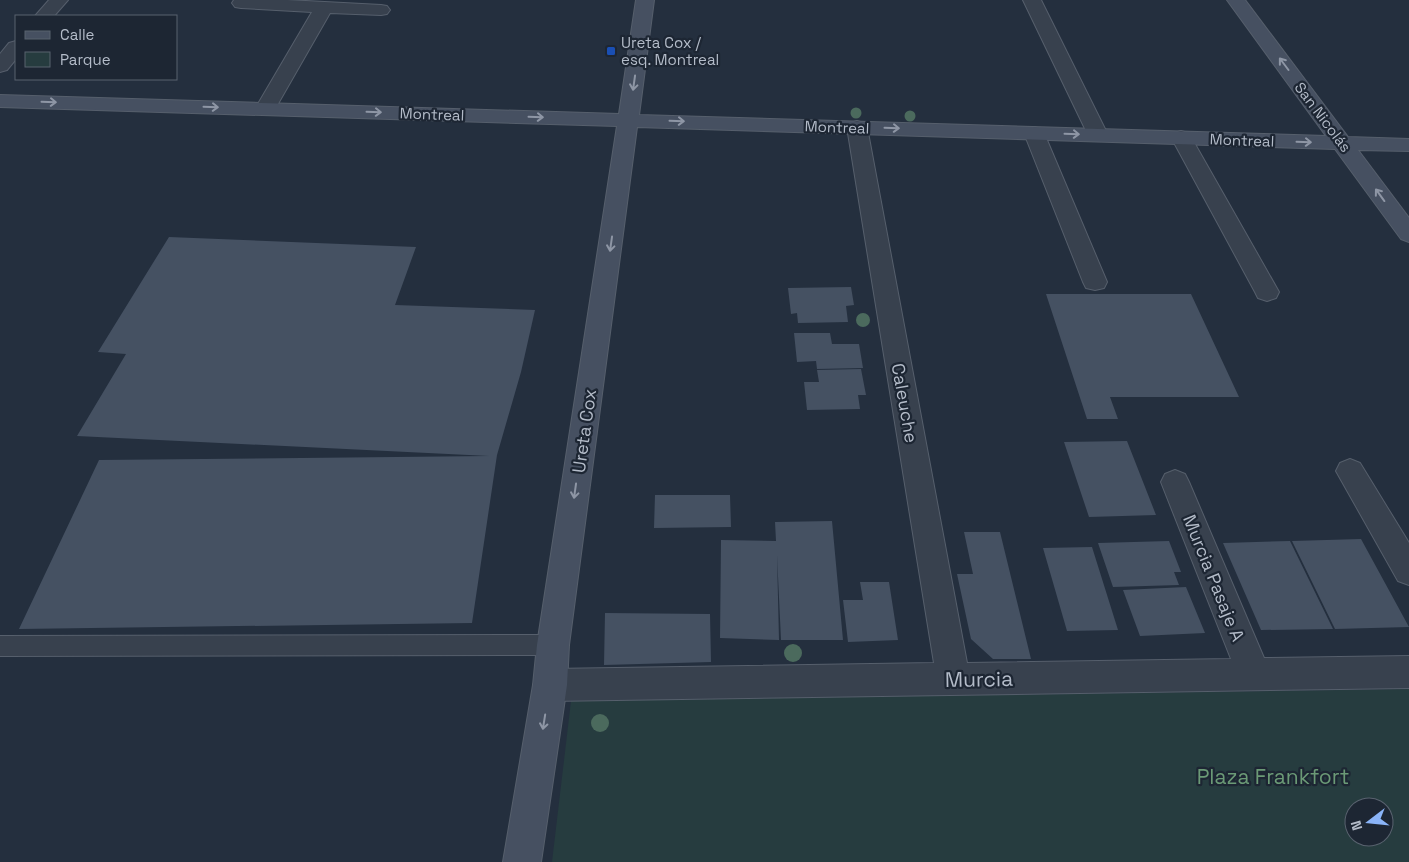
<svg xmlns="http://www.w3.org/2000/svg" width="1409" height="862" font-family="'Space Grotesk',sans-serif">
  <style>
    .green { fill: #263c3f; fill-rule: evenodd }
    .building { fill: #455162 }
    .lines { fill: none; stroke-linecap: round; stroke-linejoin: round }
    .lane-casing { stroke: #565f6c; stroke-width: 2 }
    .street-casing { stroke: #565f6c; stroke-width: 2 }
    .secondary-casing { stroke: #565f6c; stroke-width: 2 }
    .lane { fill: #38414e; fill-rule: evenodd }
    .street { fill: #38414e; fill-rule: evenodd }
    .secondary { fill: #465061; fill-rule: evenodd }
    .tree { fill: #4b6a5d }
    .oneway { stroke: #8e96a5 }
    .transit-dot { fill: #1a4fb4; stroke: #1d2633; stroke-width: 2 }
    .labels { text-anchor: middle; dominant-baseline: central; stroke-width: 4.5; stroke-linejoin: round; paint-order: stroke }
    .far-poi-label { font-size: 15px; fill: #b4bcc9; stroke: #1d2633; text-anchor: start }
    .far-street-label { font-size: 15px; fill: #b4bcc9; stroke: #1d2633 }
    .street-label { font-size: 18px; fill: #b4bcc9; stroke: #1d2633 }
    .near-street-label { font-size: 21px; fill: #b4bcc9; stroke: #1d2633 }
    .near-park-label { font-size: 21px; fill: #6b9a76; stroke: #1d2633 }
  </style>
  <rect width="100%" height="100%" fill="#242f3e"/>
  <path class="green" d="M 1409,689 L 1409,862 L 552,862 L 571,701 ZM 1354,807 L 1384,807 L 1384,837 L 1354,837 Z"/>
  <path class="building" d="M 169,237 L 416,247 L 395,305 L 535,310 L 521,372 L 497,455 L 472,623 L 19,629 L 99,460 L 489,456 L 77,436 L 126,354 L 98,352 Z
    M 851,287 L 854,305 L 846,306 L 848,322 L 798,323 L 797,313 L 791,314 L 788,288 Z
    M 1046,294 L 1191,294 L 1239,397 L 1110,397 L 1118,419 L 1087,419 Z
    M 794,333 L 830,333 L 832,344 L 859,344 L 863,368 L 817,369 L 816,361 L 797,362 Z
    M 861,369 L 866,395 L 858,395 L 860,409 L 807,410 L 804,382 L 819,382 L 817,370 Z
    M 1127,441 L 1156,515 L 1089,517 L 1064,442 Z
    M 655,495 L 730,495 L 731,527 L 654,528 Z
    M 832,521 L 843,640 L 781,640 L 777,555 L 779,640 L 720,638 L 721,540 L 776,541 L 775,522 Z
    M 964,532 L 1000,532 L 1031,659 L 993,659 L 971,639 L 957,574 L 973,574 Z
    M 1361,539 L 1409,627 L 1335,629 L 1292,541 Z
    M 1169,541 L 1181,572 L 1174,572 L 1179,585 L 1113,587 L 1098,543 Z
    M 1290,541 L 1333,629 L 1261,630 L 1223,543 Z
    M 1092,547 L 1118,630 L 1067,631 L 1043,548 Z
    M 860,582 L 889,582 L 898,640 L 848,642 L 843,600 L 863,600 Z
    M 1186,587 L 1205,633 L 1140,636 L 1123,590 Z
    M 605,613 L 710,614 L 711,662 L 604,665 Z"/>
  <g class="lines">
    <g class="lane-casing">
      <path id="lane" d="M 553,635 L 560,638 L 563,645 L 560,652 L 553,655 L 0,656 L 0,636 Z"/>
    </g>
    <g class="street-casing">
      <path id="street" d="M 49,0 L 68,0 L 54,16 L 35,16 Z
        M 234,0 L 287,0 L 381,5 L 387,6 L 390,10 L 387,14 L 381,15 L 330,13 L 275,109 L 272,113 L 265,115 L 258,113 L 255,109 L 312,12 L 241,8 L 235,7 L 232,3 Z
        M 1023,0 L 1041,0 L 1108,135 L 1105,139 L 1098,141 L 1091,139 L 1088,135 Z
        M 16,41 L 16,59 L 7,70 L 0,72 L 0,54 L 9,43 Z
        M 857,121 L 864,123 L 867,127 L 967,663 L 1231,659 L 1161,482 L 1165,474 L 1175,470 L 1185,474 L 1189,482 L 1264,658 L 1409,656 L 1409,688 L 550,701 L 538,696 L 533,685 L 538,674 L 550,669 L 934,663 L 847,127 L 850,123 Z
        M 1034,127 L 1041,129 L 1044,133 L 1107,282 L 1104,288 L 1095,290 L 1086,288 L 1083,282 L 1024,133 L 1027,129 Z
        M 1181,131 L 1188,133 L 1191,137 L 1279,292 L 1276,298 L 1267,301 L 1258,298 L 1255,292 L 1171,137 L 1174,133 Z
        M 1350,459 L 1360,463 L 1409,543 L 1409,585 L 1398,581 L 1336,471 L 1340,463 Z"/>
    </g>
    <g class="secondary-casing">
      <path id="secondary" d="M 636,0 L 654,0 L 639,115 L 1326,136 L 1227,0 L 1245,0 L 1348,137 L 1409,139 L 1409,151 L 1358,150 L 1409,218 L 1409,242 L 1401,239 L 1335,149 L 637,127 L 569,645 L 567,685 L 541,862 L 503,862 L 533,685 L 537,645 L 617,126 L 0,107 L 0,95 L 619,114 Z"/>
    </g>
    <use href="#lane" class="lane"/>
    <use href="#street" class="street"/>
    <use href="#secondary" class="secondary"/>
  </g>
  <g class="tree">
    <circle cx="856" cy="113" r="5.5"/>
    <circle cx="910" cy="116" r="5.5"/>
    <circle cx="863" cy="320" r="7"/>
    <circle cx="793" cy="653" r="9"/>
    <circle cx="600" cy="723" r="9"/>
  </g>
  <defs><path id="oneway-shaft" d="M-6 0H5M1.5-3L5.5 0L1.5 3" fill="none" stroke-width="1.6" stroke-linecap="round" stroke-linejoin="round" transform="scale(1.25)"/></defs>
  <g class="oneway">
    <use href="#oneway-shaft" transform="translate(1284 64) rotate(-127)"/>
    <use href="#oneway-shaft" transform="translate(634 83) rotate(98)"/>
    <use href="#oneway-shaft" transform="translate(49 102) rotate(2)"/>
    <use href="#oneway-shaft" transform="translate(211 107) rotate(2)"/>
    <use href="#oneway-shaft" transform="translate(374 112) rotate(2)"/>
    <use href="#oneway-shaft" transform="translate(536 117) rotate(2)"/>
    <use href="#oneway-shaft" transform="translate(677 121) rotate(2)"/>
    <use href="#oneway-shaft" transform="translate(892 128) rotate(2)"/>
    <use href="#oneway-shaft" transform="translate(1072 134) rotate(2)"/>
    <use href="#oneway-shaft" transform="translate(1304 142) rotate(2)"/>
    <use href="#oneway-shaft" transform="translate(1380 195) rotate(-126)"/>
    <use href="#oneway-shaft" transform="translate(611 244) rotate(98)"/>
    <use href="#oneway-shaft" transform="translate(575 491) rotate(98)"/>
    <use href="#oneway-shaft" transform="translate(544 722) rotate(99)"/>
  </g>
  <rect class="transit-dot" x="606" y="46" width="10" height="10" rx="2.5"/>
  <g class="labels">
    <g class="far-poi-label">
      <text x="621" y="42">Ureta Cox /<tspan x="621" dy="17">esq. Montreal</tspan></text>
    </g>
    <g class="far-street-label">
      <text transform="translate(432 114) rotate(2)">Montreal</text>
      <text transform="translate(1323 117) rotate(53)">San Nicolás</text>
      <text transform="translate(837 127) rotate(2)">Montreal</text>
      <text transform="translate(1242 140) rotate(2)">Montreal</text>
    </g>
    <g class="street-label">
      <text transform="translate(905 403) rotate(80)">Caleuche</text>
      <text transform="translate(584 431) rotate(-82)">Ureta Cox</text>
      <text transform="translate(1214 578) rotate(68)">Murcia Pasaje A</text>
    </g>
    <g class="near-street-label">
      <text transform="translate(979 679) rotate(-1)">Murcia</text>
    </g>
    <g class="near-park-label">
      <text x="1273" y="776">Plaza Frankfort</text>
    </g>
  </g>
  <rect x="15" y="15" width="162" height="65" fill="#1d2633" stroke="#59626f"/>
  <rect x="25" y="31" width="25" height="8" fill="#465061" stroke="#59626f"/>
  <text x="60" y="40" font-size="15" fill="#b4bcc9">Calle</text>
  <rect x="25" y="52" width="25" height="15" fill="#263c3f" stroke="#59626f"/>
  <text x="60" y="65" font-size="15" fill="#b4bcc9">Parque</text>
  <g transform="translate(1369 822) rotate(254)"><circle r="24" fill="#1d2633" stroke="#59626f"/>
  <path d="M0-4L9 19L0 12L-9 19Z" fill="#8ab4f8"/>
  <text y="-8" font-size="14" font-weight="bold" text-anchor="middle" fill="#b4bcc9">N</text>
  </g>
</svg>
